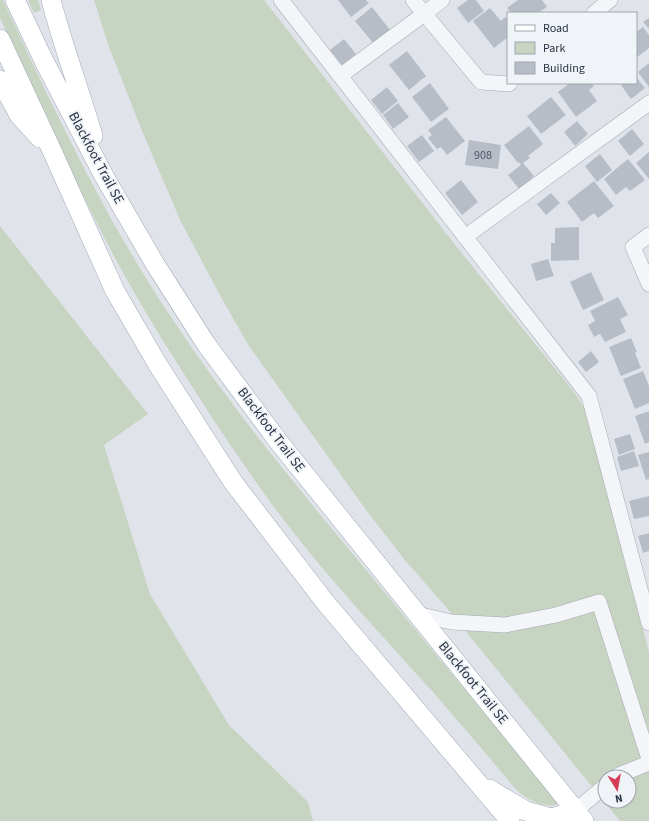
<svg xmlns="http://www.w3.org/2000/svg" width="649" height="821" font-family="'Source Sans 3',sans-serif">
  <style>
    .green { fill: #c6d4c1; fill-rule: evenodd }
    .building { fill: #b7bdc7 }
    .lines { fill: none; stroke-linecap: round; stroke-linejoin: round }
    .minor-casing { stroke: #a5abb4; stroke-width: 16 }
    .major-casing { stroke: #9fa8b6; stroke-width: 20 }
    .minor { stroke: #f3f5f8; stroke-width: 15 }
    .major { stroke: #fff; stroke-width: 19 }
    .labels { text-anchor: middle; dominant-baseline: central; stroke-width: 4; stroke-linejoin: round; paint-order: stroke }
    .number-label { font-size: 12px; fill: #4c5563 }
    .street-label { font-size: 14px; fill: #283242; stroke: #f0f3f7 }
  </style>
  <rect width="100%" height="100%" fill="#e0e4ea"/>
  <path class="green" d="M 0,0 L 3,0 C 22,40 40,81 60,120 C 93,188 129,254 171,317 C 227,402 292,481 357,559 C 424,640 491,721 558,802 L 558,804 C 548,809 529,801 521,794 C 519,792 517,790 514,787 C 487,755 460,723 432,691 C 378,631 322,572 274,507 C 246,469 220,430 195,391 C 167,348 140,304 115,258 C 74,180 37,99 0,18 Z
    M 28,0 L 38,0 L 41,10 L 34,13 Z
    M 94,0 L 264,0 L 456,246 L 574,392 L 584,407 L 594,439 L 649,652 L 649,821 L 620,821 L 446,607 L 404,559 L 366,510 L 249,346 L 221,297 L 181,222 L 142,131 L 109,47 ZM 605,777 L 629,777 L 629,801 L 605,801 Z
    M 0,226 L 148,414 L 104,445 L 150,594 L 229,725 L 308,802 L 313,821 L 0,821 Z"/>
  <path class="building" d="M 338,0 L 366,0 L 369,3 L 351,17 Z
    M 468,0 L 476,0 L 484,11 L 468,23 L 457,8 Z
    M 518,0 L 542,0 L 547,7 L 538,13 L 511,13 L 507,8 Z
    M 372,7 L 390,30 L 373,43 L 355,21 Z
    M 490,8 L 501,21 L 505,17 L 508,20 L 508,37 L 494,48 L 473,21 Z
    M 649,18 L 649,29 L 643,22 Z
    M 643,27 L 649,35 L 649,48 L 636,58 L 636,32 Z
    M 344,39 L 356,54 L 342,65 L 330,50 Z
    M 407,51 L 426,76 L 409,90 L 389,65 Z
    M 649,63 L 649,87 L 638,72 Z
    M 636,77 L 645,88 L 631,99 L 621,85 L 623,83 L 636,83 Z
    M 430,83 L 449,109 L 431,122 L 412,97 Z
    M 570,83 L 592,83 L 594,86 L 589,90 L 597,101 L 576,117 L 558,92 Z
    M 387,87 L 398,101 L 382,114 L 371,100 Z
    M 551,97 L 566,115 L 541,134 L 527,116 Z
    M 398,103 L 409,117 L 393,129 L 383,115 Z
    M 446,117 L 465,141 L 447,155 L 441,147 L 437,149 L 428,138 L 432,135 L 428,130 Z
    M 577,121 L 588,134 L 575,146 L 564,132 Z
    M 529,126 L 543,144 L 528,156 L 530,158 L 523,163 L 534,176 L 519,189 L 508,175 L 521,165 L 519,162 L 518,163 L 504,145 Z
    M 632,129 L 644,144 L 630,156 L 618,141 Z
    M 422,135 L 434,151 L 419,162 L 407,146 Z
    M 469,140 L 501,145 L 498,169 L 465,165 Z
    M 649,152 L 649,179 L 636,163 Z
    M 600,154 L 612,170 L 597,182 L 585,166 Z
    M 628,159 L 645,180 L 630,191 L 626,187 L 616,195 L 604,179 Z
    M 461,180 L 478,202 L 462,215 L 445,193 Z
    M 594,181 L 614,206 L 598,218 L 594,213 L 582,222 L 567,202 Z
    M 551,193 L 560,203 L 546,215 L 537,204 Z
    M 579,227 L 579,260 L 551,261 L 551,243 L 555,243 L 555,228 Z
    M 548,259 L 554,276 L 536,281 L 531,264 Z
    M 591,272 L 604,300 L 583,310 L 570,282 Z
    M 618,297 L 628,315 L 620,319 L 626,332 L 605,342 L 600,334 L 594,337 L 588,325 L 595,321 L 590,311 Z
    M 631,338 L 637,352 L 635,353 L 641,368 L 621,376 L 609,347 Z
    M 591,351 L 599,362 L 586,372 L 578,362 Z
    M 643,371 L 649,386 L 649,403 L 635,409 L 623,379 Z
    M 649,411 L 649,442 L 645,444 L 635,416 Z
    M 630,434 L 635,449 L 619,455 L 614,439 Z
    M 634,451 L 639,466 L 621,471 L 617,457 Z
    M 649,452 L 649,479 L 646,480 L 638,455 Z
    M 649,496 L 649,516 L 634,519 L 629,501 Z
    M 649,533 L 649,551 L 643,553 L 638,536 Z"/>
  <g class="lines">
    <g class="minor-casing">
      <path id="minor" d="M 281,0 L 589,396 L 649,623
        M 413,0 L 481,82 L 509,84 L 510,83
        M 594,13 L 610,0
        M 340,76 L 424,14 L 442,0
        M 649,235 L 633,247 L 649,284
        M 465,237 L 649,103
        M 417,614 L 451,622 L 505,625 L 556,615 L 599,602 L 649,759
        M 616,777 L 619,775 L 649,763
        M 575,811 L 605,786"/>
    </g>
    <g class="major-casing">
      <path id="major" d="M 15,0 L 45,63 L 104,176 L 155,264 L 206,344 L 278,441 L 584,821
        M 51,0 C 63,46 80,91 93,136
        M 0,39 L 53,153 L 115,291 L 158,365 L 233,482 L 325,602 L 510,821
        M 0,80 L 19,115 L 40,138
        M 489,789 L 526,811 L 551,818 L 575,811"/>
    </g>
    <use href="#minor" class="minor"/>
    <use href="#major" class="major"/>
  </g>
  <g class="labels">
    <g class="number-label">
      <text x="483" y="155">908</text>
    </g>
    <g class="street-label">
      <text transform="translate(96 158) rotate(62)">Blackfoot Trail SE</text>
      <text transform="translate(271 430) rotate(53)">Blackfoot Trail SE</text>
      <text transform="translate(473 683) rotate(51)">Blackfoot Trail SE</text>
    </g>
  </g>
  <rect x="507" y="12" width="130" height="72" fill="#f0f3f7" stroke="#a0a6af"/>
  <rect x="515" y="25" width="20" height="6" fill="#ffffff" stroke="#a0a6af"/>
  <text x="543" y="32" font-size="12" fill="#283242">Road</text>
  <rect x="515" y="42" width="20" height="12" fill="#c6d4c1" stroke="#a0a6af"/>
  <text x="543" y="52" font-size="12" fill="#283242">Park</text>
  <rect x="515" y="62" width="20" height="12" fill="#b7bdc7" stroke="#a0a6af"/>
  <text x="543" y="72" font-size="12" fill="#283242">Building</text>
  <g transform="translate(617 789) rotate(169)"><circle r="19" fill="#f0f3f7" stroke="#a0a6af"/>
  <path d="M0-3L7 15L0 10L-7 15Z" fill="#d63e58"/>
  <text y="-6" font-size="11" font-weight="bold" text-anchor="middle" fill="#283242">N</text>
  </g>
</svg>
